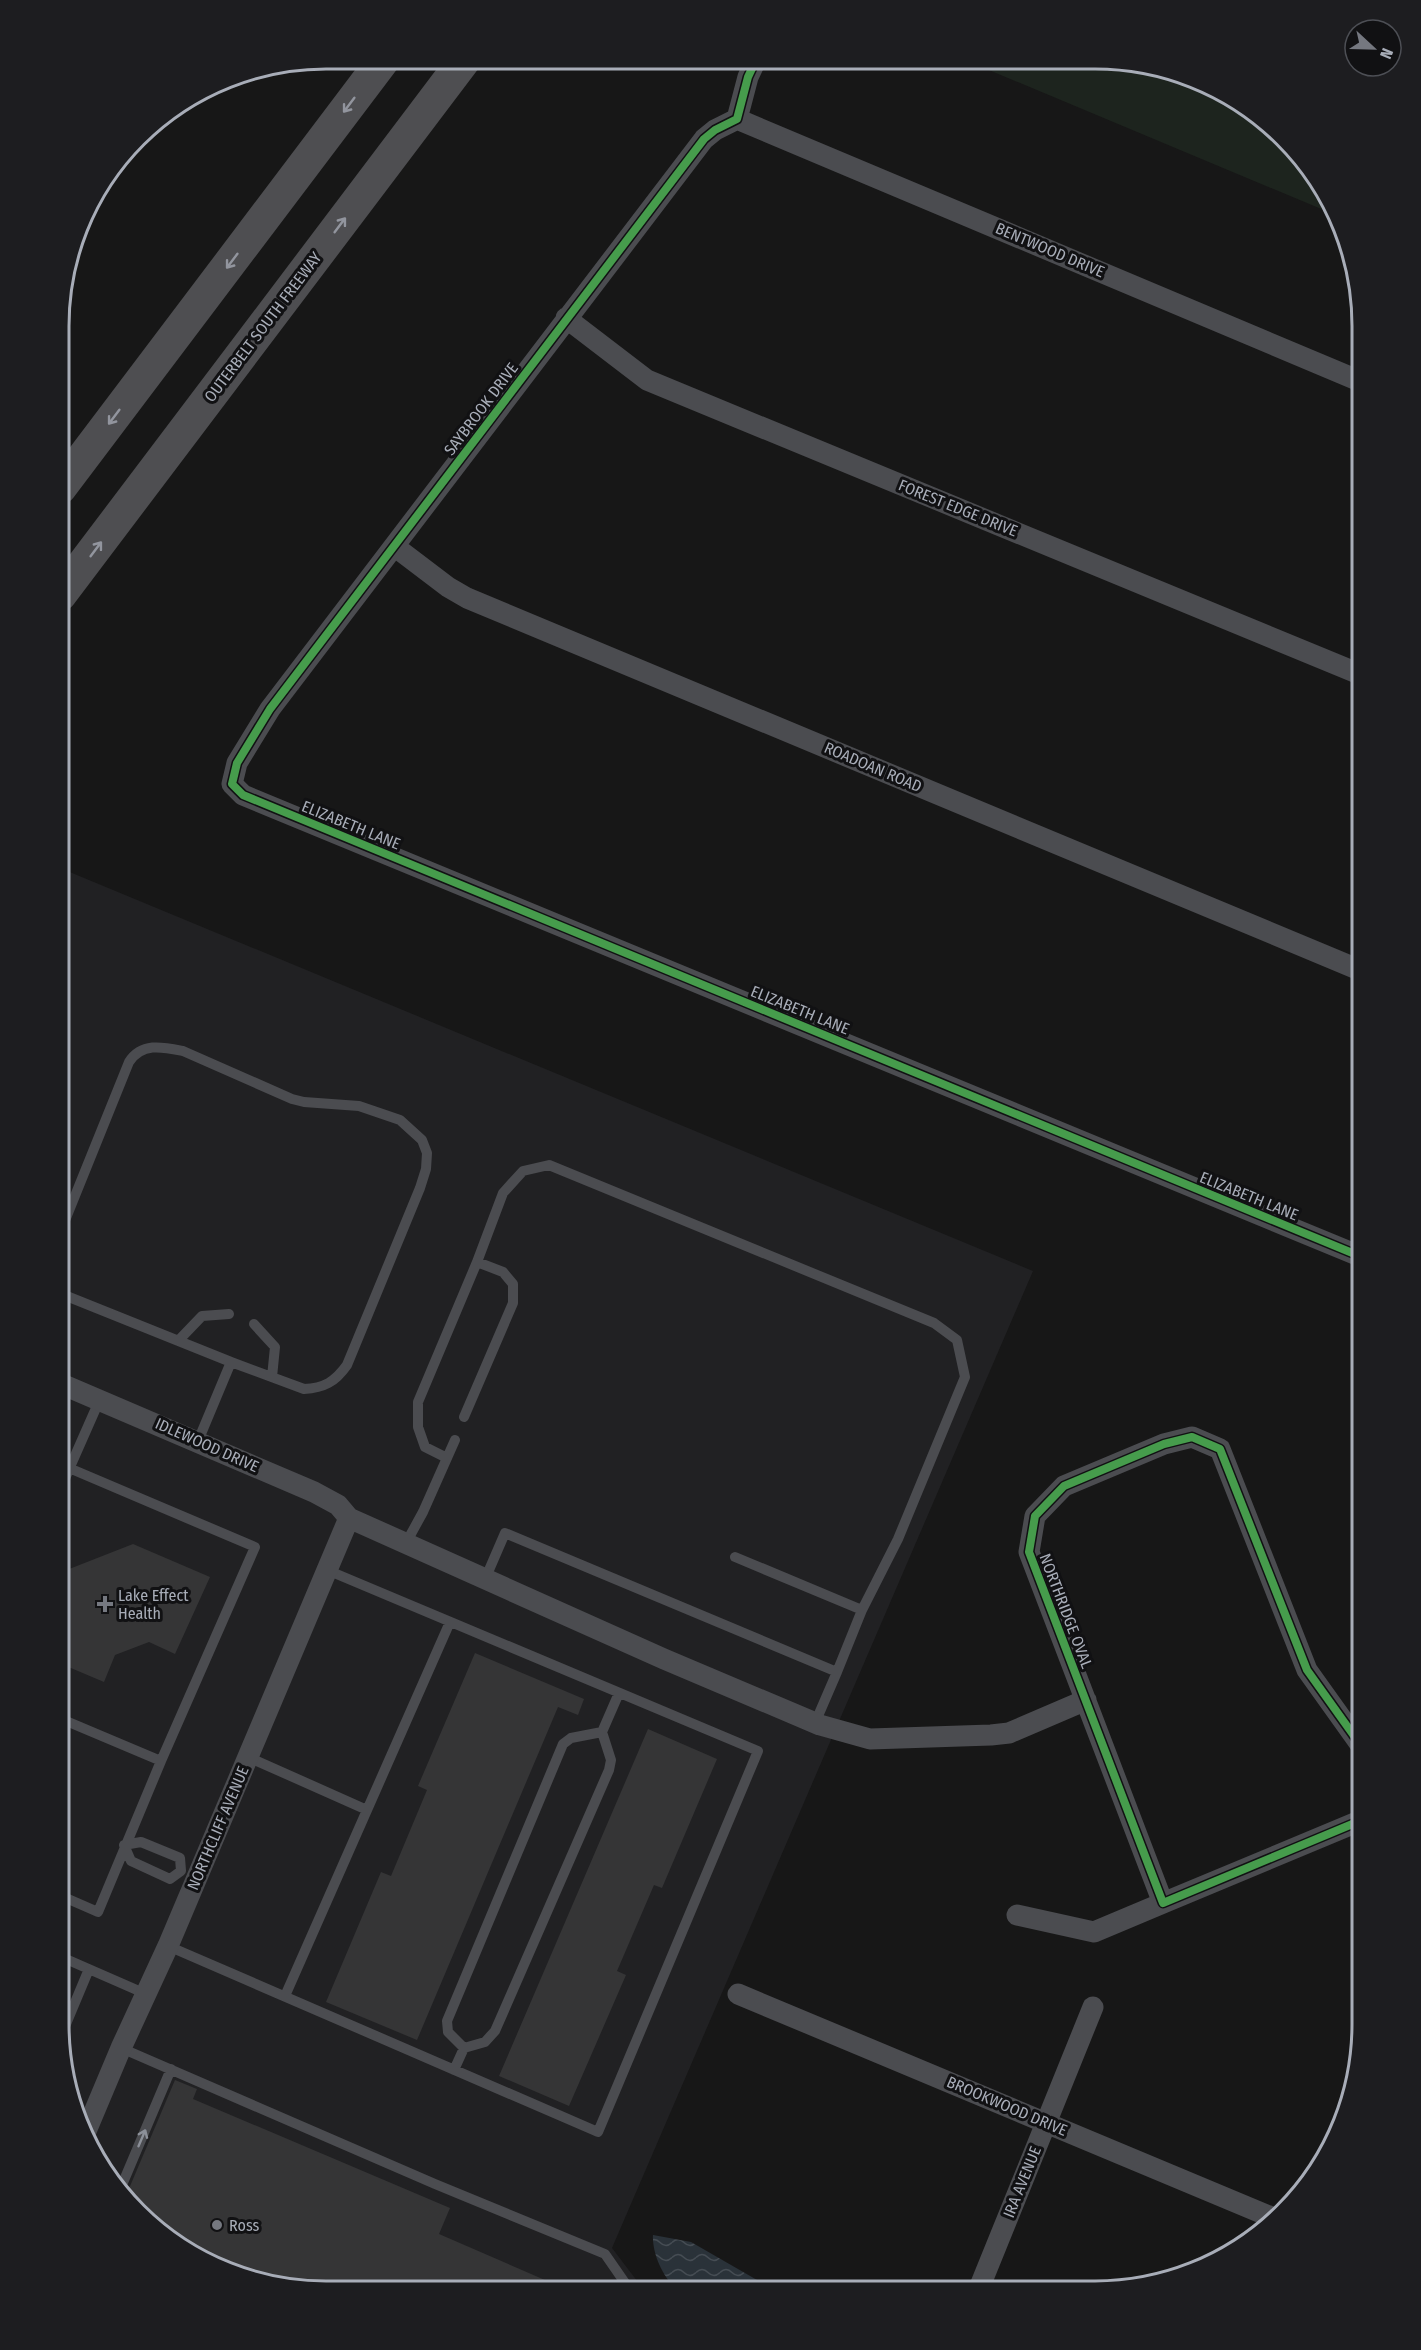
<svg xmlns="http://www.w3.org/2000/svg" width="1421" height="2350" font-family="'Fira Sans Condensed',sans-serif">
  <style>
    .built { fill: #212123 }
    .park { fill: #1d241e }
    .water { fill: url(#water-waves) }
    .building { fill: #353536 }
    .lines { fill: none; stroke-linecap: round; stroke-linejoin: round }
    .service { stroke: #4b4c50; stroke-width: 10 }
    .minor { stroke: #4b4c50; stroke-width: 21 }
    .motorway { stroke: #4e4e51; stroke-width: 33 }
    .cycleway-casing { stroke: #111113; stroke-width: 11 }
    .cycleway { stroke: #469c4c; stroke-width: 8 }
    .oneway { stroke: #92959e }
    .oneway2 { stroke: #8c9099 }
    .poi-dot { fill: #757880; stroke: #111113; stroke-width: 2 }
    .labels { text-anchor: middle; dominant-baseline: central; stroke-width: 6; stroke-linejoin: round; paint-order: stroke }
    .street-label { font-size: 16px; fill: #a8adb8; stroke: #111113 }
    .poi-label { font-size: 16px; fill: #a8adb8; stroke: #111113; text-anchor: start }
    .rim { fill: none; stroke: #a8adb8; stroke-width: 3 }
  </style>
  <defs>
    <pattern id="water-waves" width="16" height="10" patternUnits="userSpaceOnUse" patternTransform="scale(1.5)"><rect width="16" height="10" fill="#2a3239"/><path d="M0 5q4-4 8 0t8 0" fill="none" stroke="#464d54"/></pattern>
  </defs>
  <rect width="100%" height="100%" fill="#171717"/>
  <path class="built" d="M 60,868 L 1033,1271 L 612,2248 L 644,2290 L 291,2289 L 223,2271 L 163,2236 L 113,2187 L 79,2126 L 59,2024 Z"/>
  <path class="park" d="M 965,60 L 1131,61 L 1198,79 L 1258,114 L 1308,163 L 1338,216 Z"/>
  <path class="water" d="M 653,2235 L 691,2242 L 776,2291 L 678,2290 C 663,2279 652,2253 653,2235 Z"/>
  <path class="building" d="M 133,1544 L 210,1577 L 175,1654 L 149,1642 L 115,1655 L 104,1682 L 59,1663 L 59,1573 Z
    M 475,1653 L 584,1699 L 578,1715 L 558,1707 L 417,2040 L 326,2002 L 381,1872 L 391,1876 L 427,1790 L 418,1786 Z
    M 648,1729 L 717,1759 L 662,1888 L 654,1885 L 617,1971 L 626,1975 L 569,2106 L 499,2076 Z
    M 175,2080 L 197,2089 L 193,2099 L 450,2208 L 439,2234 L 568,2290 L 291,2289 L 223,2271 L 163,2236 L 125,2198 Z"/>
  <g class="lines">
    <path class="service" d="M 60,1233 L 129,1062 C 142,1042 163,1047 183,1051 L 292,1099 L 304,1102 L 359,1106 L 400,1120 L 422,1140 L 427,1153 L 426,1169 L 420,1188 L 347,1365 C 335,1382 324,1388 304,1389 L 231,1362 L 198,1441
      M 477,1262 L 503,1193 L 523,1171 L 549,1165 L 934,1323 L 957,1340 L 965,1377 L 898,1539 L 862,1610
      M 59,1293 L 231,1362
      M 254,1324 L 275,1347 L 272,1377
      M 178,1341 L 202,1316 L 229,1314
      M 447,1458 L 425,1447 L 418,1427 L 418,1402 L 477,1262 L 503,1272 L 513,1284 L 513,1303 L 464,1417
      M 69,1468 L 255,1547 L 161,1761
      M 59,1492 L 100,1399
      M 406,1543 L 423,1512 L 455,1440
      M 735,1557 L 862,1610 L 837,1672
      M 486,1577 L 505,1533 L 837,1672 L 815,1723
      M 248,1757 L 367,1810
      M 141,1842 L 180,1858 L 181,1871 L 170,1879 L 131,1861 L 124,1845 Z
      M 59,1895 L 98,1912 L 161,1761 L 59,1718
      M 168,1946 L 598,2132 L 758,1751 L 327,1570
      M 59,1956 L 146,1994
      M 285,1996 L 450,1622
      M 61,2036 L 89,1969
      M 121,2048 L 435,2184 L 605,2254 L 630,2290
      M 464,2048 L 448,2032 L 447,2021 L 563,1744 L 571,1738 L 602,1732
      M 454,2070 L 464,2048 L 485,2042 L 495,2031 L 609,1770 L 611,1760 L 602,1732 L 619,1693
      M 119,2192 L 171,2069"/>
    <path class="minor" d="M 756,60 L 748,77 L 737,119 L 715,130 L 704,139 L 270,709 L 237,763 L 232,784 L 243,795 L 1362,1257
      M 737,119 L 1362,382
      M 566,318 L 647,380 L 1362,675
      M 394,546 L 448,587 L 467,598 L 1362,971
      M 59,1383 L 314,1492 L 338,1505 L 349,1518 L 664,1659 L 820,1725 L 870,1739 L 991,1735 L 1009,1733 L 1086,1700
      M 1362,1820 L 1163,1903 L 1029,1552 L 1035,1516 L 1064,1486 L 1164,1444 L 1192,1437 L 1220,1449 L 1307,1670 L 1362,1747
      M 1017,1915 L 1094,1932 L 1163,1903
      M 738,1994 L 1276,2219
      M 84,2136 L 121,2048 L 168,1946 L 349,1518
      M 978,2291 L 1093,2007"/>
    <path class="motorway" d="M 60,488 L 384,59
      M 60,595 L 465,59"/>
    <g class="cycleway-casing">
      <path id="cycleway" d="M 756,60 L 748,77 L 737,119 L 715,130 L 704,139 L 270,709 L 237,763 L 232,784 L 243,795 L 1362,1257
        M 1362,1820 L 1163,1903 L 1029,1552 L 1035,1516 L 1064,1486 L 1164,1444 L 1192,1437 L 1220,1449 L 1307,1670 L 1362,1747"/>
    </g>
    <use href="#cycleway" class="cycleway"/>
  </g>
  <defs><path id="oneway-shaft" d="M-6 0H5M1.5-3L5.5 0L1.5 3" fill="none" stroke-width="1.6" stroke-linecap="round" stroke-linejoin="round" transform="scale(1.5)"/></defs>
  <g class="oneway">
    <use href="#oneway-shaft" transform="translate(349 105) rotate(127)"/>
    <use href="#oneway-shaft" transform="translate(340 225) rotate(-53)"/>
    <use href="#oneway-shaft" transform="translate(232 261) rotate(127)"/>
    <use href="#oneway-shaft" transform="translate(114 417) rotate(127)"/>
    <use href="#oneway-shaft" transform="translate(96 549) rotate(-53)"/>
  </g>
  <use class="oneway2" href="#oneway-shaft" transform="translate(142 2138) rotate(-67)"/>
  <g class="poi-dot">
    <path d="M102 1595h6v6h6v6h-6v6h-6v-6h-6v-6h6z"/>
    <circle cx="217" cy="2225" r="6"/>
  </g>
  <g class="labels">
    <g class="street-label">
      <text transform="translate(1050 250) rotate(23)">BENTWOOD DRIVE</text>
      <text transform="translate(263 327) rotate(-53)">OUTERBELT SOUTH FREEWAY</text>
      <text transform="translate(481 409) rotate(-53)">SAYBROOK DRIVE</text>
      <text transform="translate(958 508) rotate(22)">FOREST EDGE DRIVE</text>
      <text transform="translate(873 767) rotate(23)">ROADOAN ROAD</text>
      <text transform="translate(351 825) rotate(22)">ELIZABETH LANE</text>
      <text transform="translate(800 1010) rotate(22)">ELIZABETH LANE</text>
      <text transform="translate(1249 1196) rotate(22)">ELIZABETH LANE</text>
      <text transform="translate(207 1445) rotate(24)">IDLEWOOD DRIVE</text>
      <text transform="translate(1066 1611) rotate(69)">NORTHRIDGE OVAL</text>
      <text transform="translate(218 1828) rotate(-67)">NORTHCLIFF AVENUE</text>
      <text transform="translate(1007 2106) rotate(23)">BROOKWOOD DRIVE</text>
      <text transform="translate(1022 2182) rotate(-68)">IRA AVENUE</text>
    </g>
    <g class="poi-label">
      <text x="118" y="1595">Lake Effect<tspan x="118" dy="18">Health</tspan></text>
      <text x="229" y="2225">Ross</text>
    </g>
  </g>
  <path d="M0 0H1421V2350H0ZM326 69H1095A257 257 0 0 1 1352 326V2024A257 257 0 0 1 1095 2281H326A257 257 0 0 1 69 2024V326A257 257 0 0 1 326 69Z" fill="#1d1d20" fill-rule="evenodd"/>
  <path class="rim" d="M326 69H1095A257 257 0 0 1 1352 326V2024A257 257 0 0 1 1095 2281H326A257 257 0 0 1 69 2024V326A257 257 0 0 1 326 69Z"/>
  <g transform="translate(1373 48) rotate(112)"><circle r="28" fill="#111113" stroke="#4d4f55" stroke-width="1.5"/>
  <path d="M0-4.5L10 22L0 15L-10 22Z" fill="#757880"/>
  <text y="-9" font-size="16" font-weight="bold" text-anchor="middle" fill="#a8adb8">N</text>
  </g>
</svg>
